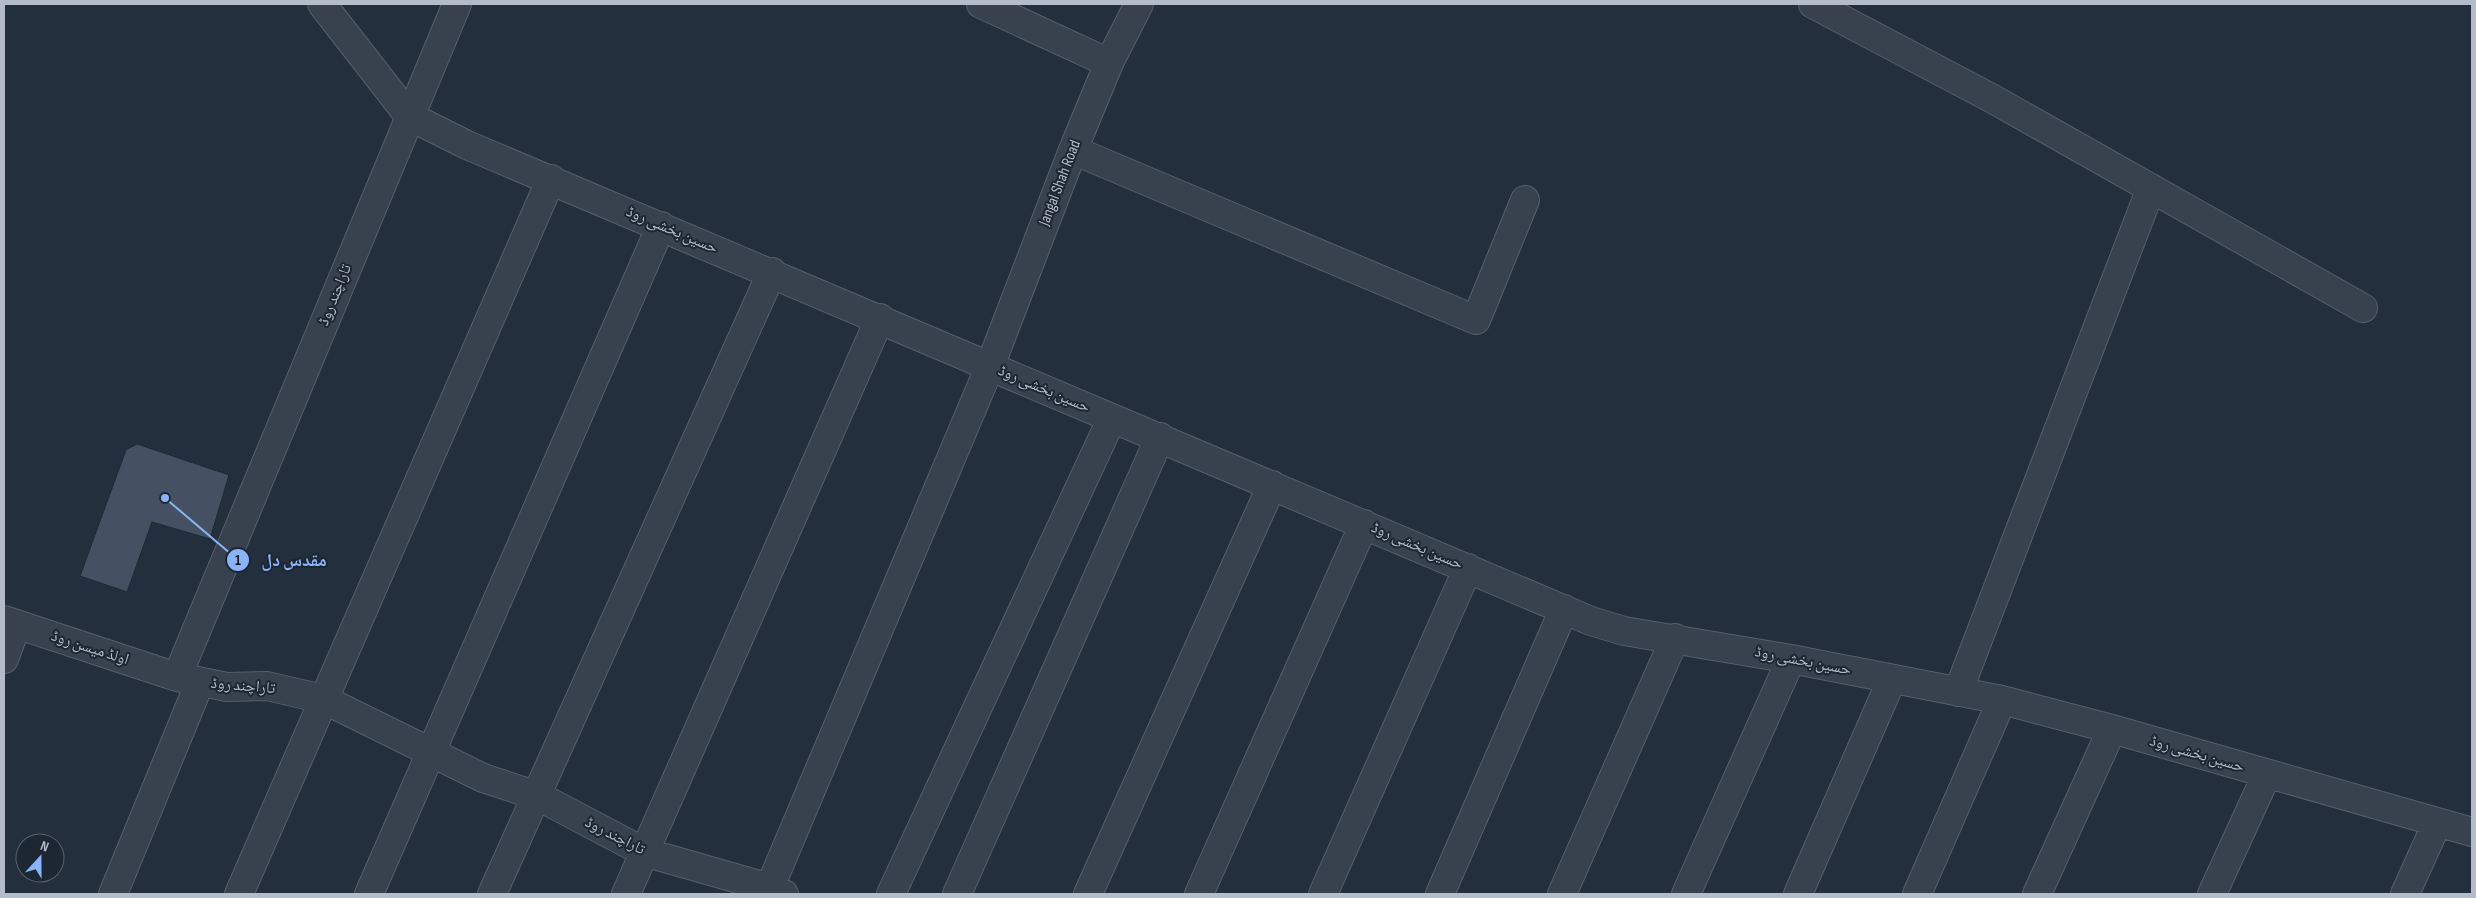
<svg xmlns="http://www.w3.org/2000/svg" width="2476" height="898" font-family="'Sofia Sans Condensed','Noto Naskh Arabic',sans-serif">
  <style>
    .building { fill: #455162; stroke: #1f2835 }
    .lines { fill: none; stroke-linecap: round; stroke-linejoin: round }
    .minor-casing { stroke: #565f6c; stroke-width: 30 }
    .minor { stroke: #38414e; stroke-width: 28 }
    .labels { text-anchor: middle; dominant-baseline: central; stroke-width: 4; stroke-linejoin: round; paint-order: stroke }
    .street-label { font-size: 16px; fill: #b4bcc9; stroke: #1d2633 }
    .leader { fill: none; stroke: #8ab4f8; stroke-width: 2 }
    .callout-dot { fill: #8ab4f8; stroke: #1d2633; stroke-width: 2 }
    .mark-label { font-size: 15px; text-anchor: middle; font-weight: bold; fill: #111 }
    .callout-label { font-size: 18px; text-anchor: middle; font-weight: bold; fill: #8ab4f8; stroke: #1d2633; stroke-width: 4; stroke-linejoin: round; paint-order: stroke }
  </style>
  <rect width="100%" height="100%" fill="#242f3e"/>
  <path class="building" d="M 137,444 L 229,475 L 210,539 L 152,522 L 127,592 L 80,576 L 126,450 Z"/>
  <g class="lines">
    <g class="minor-casing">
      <path id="minor" d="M 322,4 L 409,116 L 467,145 L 1591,621 L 1624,631 L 1791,659 L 2002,700 L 2112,729 L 2472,832
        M 981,4 L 1109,63
        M 1813,4 L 1993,99 L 2363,308
        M 1073,150 L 1476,320 L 1525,200
        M 4,620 L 177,677 L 227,687 L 267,686 L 323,699 L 483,778 L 538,796 L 644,852 L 770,888 L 784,894
        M 4,659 L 17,624
        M 177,677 L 457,4
        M 1958,692 L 2151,188
        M 113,894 L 200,682
        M 239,894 L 551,179
        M 369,894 L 661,226
        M 492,894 L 772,272
        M 626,894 L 880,318
        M 767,894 L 990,366 L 1073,150 L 1109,63 L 1139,4
        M 891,894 L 1112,418
        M 957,894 L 1160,437
        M 1088,894 L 1272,485
        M 1199,894 L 1364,524
        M 1323,894 L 1468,568
        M 1440,894 L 1564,609
        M 1562,894 L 1675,638
        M 1686,894 L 1791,659
        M 1798,894 L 1892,679
        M 1917,894 L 2002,700
        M 2037,894 L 2112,729
        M 2212,894 L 2267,774
        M 2405,894 L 2437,823"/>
    </g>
    <use href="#minor" class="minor"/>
  </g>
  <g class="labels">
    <g class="street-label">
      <text transform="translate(1060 183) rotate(-69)">Jangal Shah Road</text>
      <text transform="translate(672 230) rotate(23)">حسین بخشی روڈ</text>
      <text transform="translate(335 295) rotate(-68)">تاراچند روڈ</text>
      <text transform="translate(1044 389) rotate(23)">حسین بخشی روڈ</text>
      <text transform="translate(1417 546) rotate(23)">حسین بخشی روڈ</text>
      <text transform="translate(90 648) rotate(18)">اولڈ میسن روڈ</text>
      <text transform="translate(1803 661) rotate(11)">حسین بخشی روڈ</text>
      <text transform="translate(243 686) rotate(5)">تاراچند روڈ</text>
      <text transform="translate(2197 754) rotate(16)">حسین بخشی روڈ</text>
      <text transform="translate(615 836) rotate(27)">تاراچند روڈ</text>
    </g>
  </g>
  <path class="leader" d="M165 498L238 560"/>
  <g class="callout-dot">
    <circle cx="165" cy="498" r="5"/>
    <circle cx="238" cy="560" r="12"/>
  </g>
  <g class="mark-label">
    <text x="238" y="565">1</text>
  </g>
  <g class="callout-label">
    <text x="294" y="566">مقدس دل</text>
  </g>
  <rect width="2476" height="898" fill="none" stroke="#b4bcc9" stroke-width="10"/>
  <g transform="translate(40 858) rotate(21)"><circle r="24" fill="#1d2633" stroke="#59626f"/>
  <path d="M0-4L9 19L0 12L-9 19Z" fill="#8ab4f8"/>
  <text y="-8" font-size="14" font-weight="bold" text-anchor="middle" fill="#b4bcc9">N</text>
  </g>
</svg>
